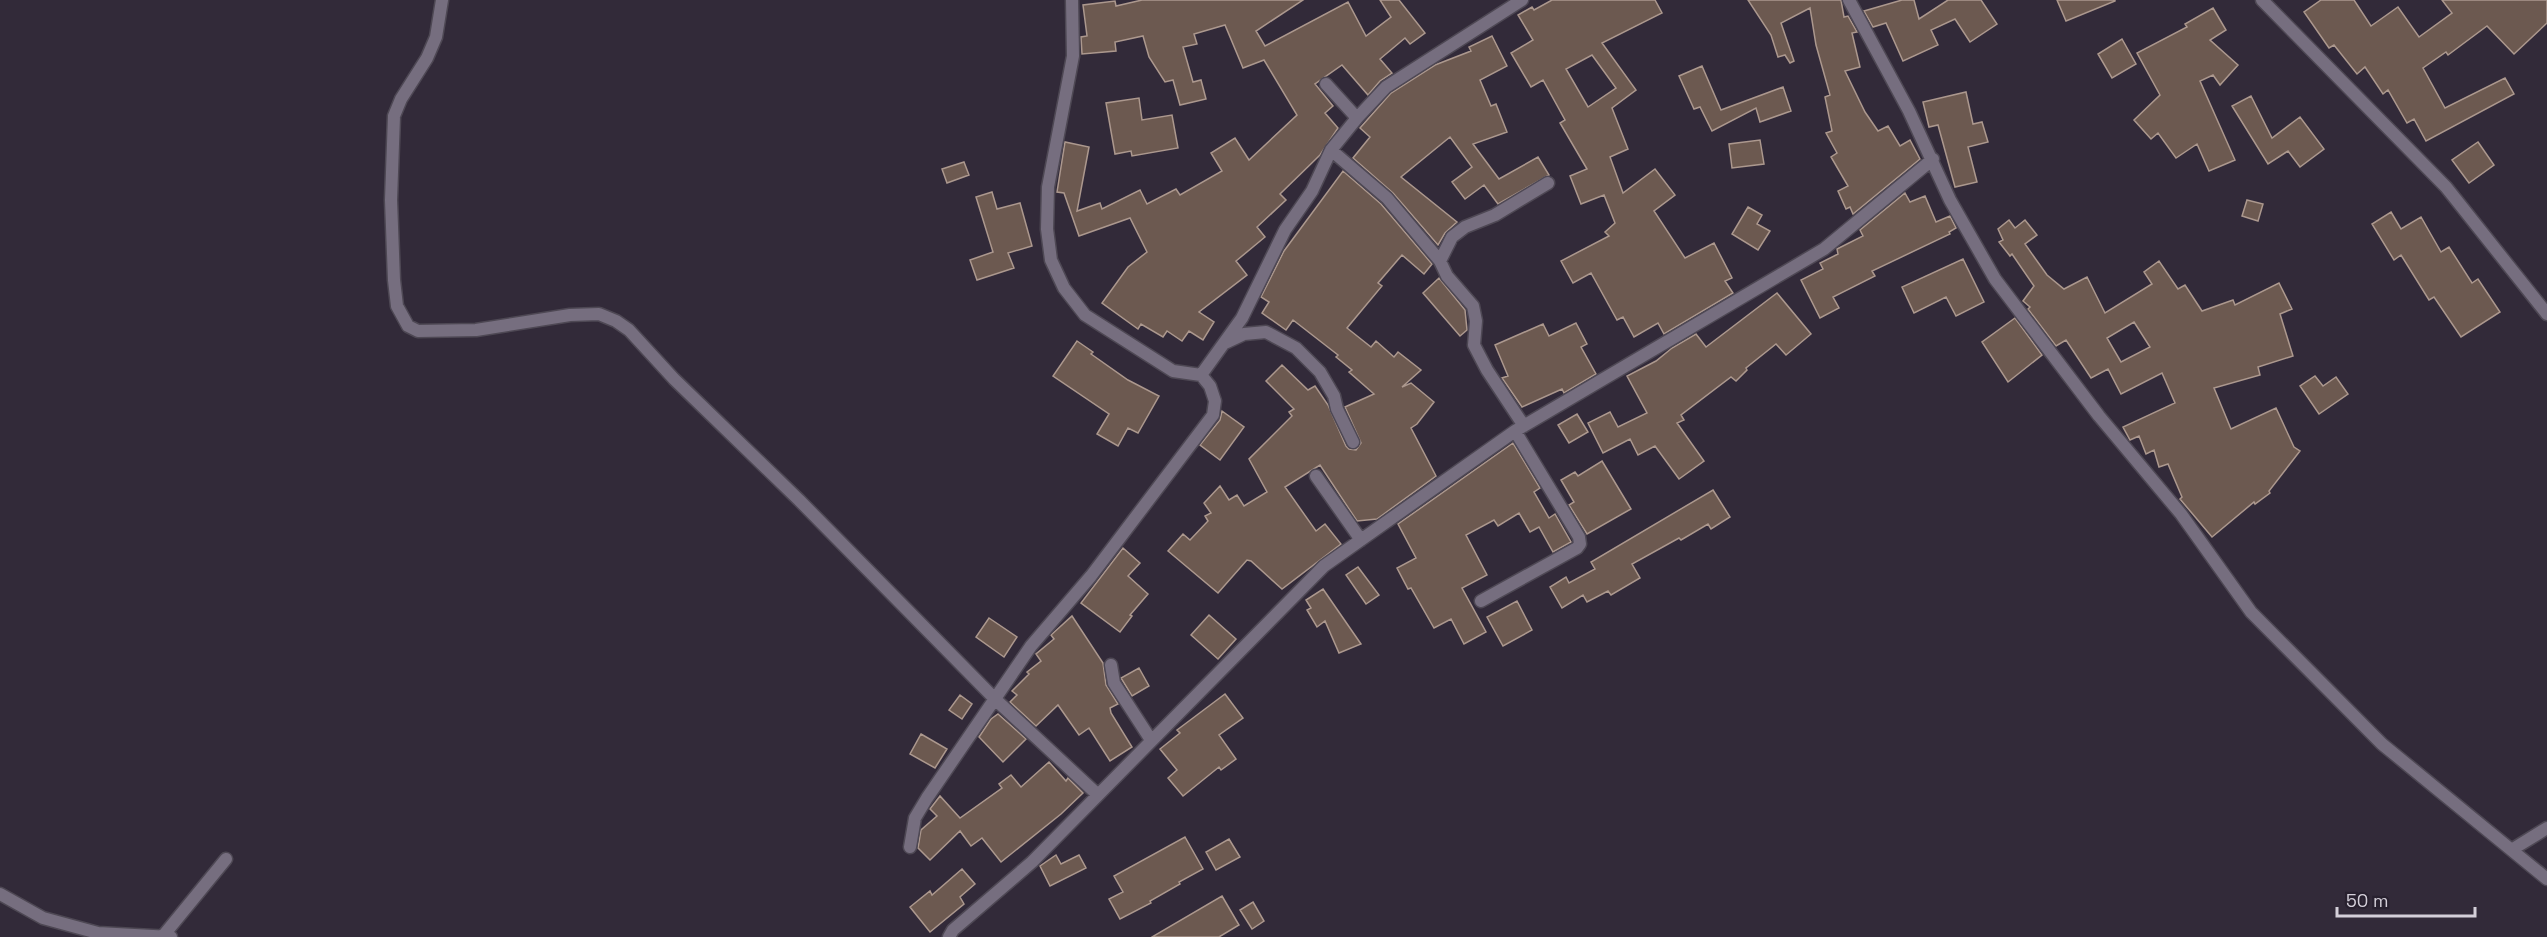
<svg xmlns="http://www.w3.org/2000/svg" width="2547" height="937" font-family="'Space Grotesk',sans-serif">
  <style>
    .building { fill: #6c5950; stroke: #ac988e; stroke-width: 1.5; fill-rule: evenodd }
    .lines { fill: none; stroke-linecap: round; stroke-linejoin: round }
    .street-casing { stroke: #4e4854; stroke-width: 15 }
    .street { stroke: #766e7f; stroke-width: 12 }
  </style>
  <rect width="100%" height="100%" fill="#322a39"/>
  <path class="building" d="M 1142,0 L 1303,0 L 1256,31 L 1265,46 L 1348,2 L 1366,36 L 1391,17 L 1380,0 L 1399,0 L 1425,33 L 1410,44 L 1405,38 L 1380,59 L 1392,73 L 1380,81 L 1368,95 L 1342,65 L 1315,84 L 1333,106 L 1325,113 L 1338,128 L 1320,155 L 1280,194 L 1286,200 L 1257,227 L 1265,237 L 1236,261 L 1247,275 L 1199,312 L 1214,322 L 1203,340 L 1189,331 L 1182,341 L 1167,331 L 1163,337 L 1141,324 L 1138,329 L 1102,303 L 1128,267 L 1147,252 L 1130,218 L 1079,236 L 1064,193 L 1057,192 L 1065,142 L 1089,147 L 1077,211 L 1100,203 L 1102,209 L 1140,190 L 1147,204 L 1176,189 L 1180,195 L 1222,171 L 1211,153 L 1235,138 L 1249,160 L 1297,115 L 1264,60 L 1243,68 L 1225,25 L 1194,34 L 1197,44 L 1183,47 L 1193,82 L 1201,80 L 1206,99 L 1180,105 L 1173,80 L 1165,82 L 1149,57 L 1143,36 L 1115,42 L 1116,51 L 1082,54 L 1081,37 L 1087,36 L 1083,5 L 1115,1 L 1116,6 Z
    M 1552,0 L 1655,0 L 1662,13 L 1602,43 L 1636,90 L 1612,108 L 1628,149 L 1610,157 L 1623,193 L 1655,169 L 1675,195 L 1654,211 L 1685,258 L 1714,243 L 1732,278 L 1725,281 L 1733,293 L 1664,334 L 1658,323 L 1634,337 L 1623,317 L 1617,320 L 1591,273 L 1573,283 L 1561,261 L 1609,236 L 1605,232 L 1615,223 L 1604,195 L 1581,204 L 1570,176 L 1587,169 L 1560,123 L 1565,120 L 1543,80 L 1531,87 L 1511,53 L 1533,40 L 1518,15 L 1532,7 L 1534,10 ZM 1592,55 L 1616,88 L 1588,107 L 1566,69 Z
    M 1748,0 L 1841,0 L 1844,17 L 1848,16 L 1857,32 L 1852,33 L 1860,67 L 1845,71 L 1865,112 L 1878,131 L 1888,126 L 1900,146 L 1910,140 L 1920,159 L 1853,214 L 1850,207 L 1846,209 L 1838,191 L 1848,186 L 1831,157 L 1837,153 L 1826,133 L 1832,131 L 1825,97 L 1830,95 L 1816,45 L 1810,8 L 1781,23 L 1794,61 L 1790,63 L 1785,55 L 1778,57 L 1771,35 Z
    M 1902,0 L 1914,0 L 1919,19 L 1948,0 L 1981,0 L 1997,24 L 1970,42 L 1955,19 L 1931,30 L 1938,45 L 1903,61 L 1886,23 L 1873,27 L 1864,11 Z
    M 2057,0 L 2115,0 L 2115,1 L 2066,21 Z
    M 2321,0 L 2354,0 L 2371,26 L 2398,7 L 2419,37 L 2452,13 L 2442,0 L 2547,0 L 2547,23 L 2514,54 L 2487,26 L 2448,55 L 2446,52 L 2423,68 L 2445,108 L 2505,78 L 2514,94 L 2426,141 L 2414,119 L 2407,123 L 2388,90 L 2383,94 L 2365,67 L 2357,74 L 2334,45 L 2329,48 L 2304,12 Z
    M 2213,8 L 2226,30 L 2210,40 L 2238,65 L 2220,85 L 2213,75 L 2200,81 L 2235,160 L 2209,171 L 2197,144 L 2176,158 L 2158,133 L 2151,139 L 2134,120 L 2160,95 L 2137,53 L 2187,27 L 2185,24 Z
    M 1492,36 L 1507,66 L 1480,80 L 1491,106 L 1496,104 L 1507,132 L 1473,144 L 1499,179 L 1538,157 L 1549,175 L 1498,204 L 1484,185 L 1465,199 L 1452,182 L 1472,167 L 1450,137 L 1401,177 L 1457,222 L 1445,233 L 1438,245 L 1393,193 L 1353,158 L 1370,137 L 1360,128 L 1391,93 L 1435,65 L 1471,51 L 1469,47 Z
    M 2122,39 L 2136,64 L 2112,78 L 2098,54 Z
    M 1702,66 L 1721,110 L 1783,87 L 1791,111 L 1760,122 L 1756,108 L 1712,131 L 1700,107 L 1694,109 L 1679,76 Z
    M 1966,92 L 1973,124 L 1982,122 L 1988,142 L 1968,147 L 1977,182 L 1955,187 L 1938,125 L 1929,127 L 1923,102 Z
    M 2251,96 L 2272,138 L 2300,117 L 2324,149 L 2300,167 L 2288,151 L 2268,164 L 2232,106 Z
    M 1139,98 L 1142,120 L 1172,115 L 1178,148 L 1132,156 L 1131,151 L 1115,154 L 1106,103 Z
    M 1760,140 L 1764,164 L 1732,168 L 1729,144 Z
    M 2478,142 L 2494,165 L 2469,183 L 2452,160 Z
    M 964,162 L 969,175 L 947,183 L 942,169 Z
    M 1343,171 L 1381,204 L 1432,264 L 1424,274 L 1402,255 L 1378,283 L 1382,286 L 1347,328 L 1371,347 L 1376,341 L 1394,357 L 1398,352 L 1421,370 L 1402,387 L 1411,383 L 1434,402 L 1417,424 L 1411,428 L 1436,476 L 1377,519 L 1357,521 L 1320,465 L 1285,487 L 1316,531 L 1325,524 L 1341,544 L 1282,589 L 1251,561 L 1247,560 L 1218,593 L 1168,551 L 1183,534 L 1190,540 L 1208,521 L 1205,516 L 1211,513 L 1204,503 L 1220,486 L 1229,500 L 1237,495 L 1244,506 L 1267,492 L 1249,459 L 1292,416 L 1289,412 L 1294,409 L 1266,381 L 1282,365 L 1308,390 L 1315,386 L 1328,405 L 1346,446 L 1349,449 L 1356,450 L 1361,443 L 1345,407 L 1374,394 L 1349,372 L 1352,370 L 1336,357 L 1338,355 L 1293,320 L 1286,330 L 1262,313 L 1269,302 L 1261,297 L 1284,251 Z
    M 992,192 L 997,209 L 1020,203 L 1032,246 L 1008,253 L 1014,268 L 977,280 L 970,260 L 993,252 L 976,197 Z
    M 1905,193 L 1910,202 L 1925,196 L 1936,222 L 1950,216 L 1956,228 L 1949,232 L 1950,234 L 1872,271 L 1875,276 L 1833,297 L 1839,308 L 1820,318 L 1801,280 L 1823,269 L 1820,263 L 1838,254 L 1837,249 L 1863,236 L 1860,230 Z
    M 2247,200 L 2263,204 L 2258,221 L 2242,216 Z
    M 1748,207 L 1762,215 L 1757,224 L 1770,231 L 1758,250 L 1732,234 Z
    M 2391,212 L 2401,229 L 2421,217 L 2441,252 L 2449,247 L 2472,283 L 2478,279 L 2500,312 L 2461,337 L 2434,297 L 2429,300 L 2401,255 L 2394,260 L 2372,224 Z
    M 2009,220 L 2015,228 L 2025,220 L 2037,235 L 2025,244 L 2047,275 L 2064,289 L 2087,277 L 2105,313 L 2152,284 L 2144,272 L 2159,261 L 2178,289 L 2185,285 L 2202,311 L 2233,300 L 2235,305 L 2279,283 L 2292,309 L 2280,314 L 2293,356 L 2258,367 L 2260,375 L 2214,388 L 2231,429 L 2276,408 L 2294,447 L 2300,451 L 2269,491 L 2270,493 L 2255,504 L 2254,502 L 2212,537 L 2180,499 L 2182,497 L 2168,464 L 2159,467 L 2154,450 L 2146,454 L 2139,436 L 2130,440 L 2123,427 L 2175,403 L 2162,373 L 2121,394 L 2108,369 L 2091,378 L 2066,340 L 2056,346 L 2028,309 L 2030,307 L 2023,301 L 2034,286 L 2012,254 L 2010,256 L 1999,242 L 2003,240 L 1998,229 ZM 2134,322 L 2150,347 L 2121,362 L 2107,338 Z
    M 1963,259 L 1984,302 L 1956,316 L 1946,297 L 1914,313 L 1902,287 Z
    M 1439,278 L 1465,310 L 1467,330 L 1460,336 L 1423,293 Z
    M 1777,293 L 1811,334 L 1786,355 L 1776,344 L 1746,368 L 1747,370 L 1736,381 L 1731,377 L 1681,415 L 1684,420 L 1677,423 L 1704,461 L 1679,479 L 1655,446 L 1638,455 L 1630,439 L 1603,453 L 1588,423 L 1610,412 L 1618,427 L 1647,413 L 1627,376 L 1656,361 L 1672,348 L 1696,334 L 1706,347 Z
    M 2015,318 L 2042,355 L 2008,382 L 1982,342 Z
    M 1576,323 L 1587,344 L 1581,347 L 1596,374 L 1564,393 L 1562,389 L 1522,407 L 1502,378 L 1508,376 L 1495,345 L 1543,324 L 1549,336 Z
    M 1077,341 L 1093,352 L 1091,354 L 1128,380 L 1159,396 L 1138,433 L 1128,428 L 1118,446 L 1097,434 L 1109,414 L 1053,376 Z
    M 2315,376 L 2323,386 L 2336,377 L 2348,394 L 2319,414 L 2300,386 Z
    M 1222,411 L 1244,427 L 1220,460 L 1200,445 L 1220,420 Z
    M 1577,414 L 1588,432 L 1569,443 L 1558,425 Z
    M 1513,443 L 1540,488 L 1534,492 L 1549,518 L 1555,514 L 1571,542 L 1553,552 L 1539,527 L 1530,532 L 1519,513 L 1498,526 L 1494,520 L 1466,535 L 1487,575 L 1462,588 L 1486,632 L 1464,644 L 1451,619 L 1434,628 L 1411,588 L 1408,589 L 1397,568 L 1416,558 L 1398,524 Z
    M 1602,461 L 1631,509 L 1587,534 L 1569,505 L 1574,502 L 1561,480 L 1575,472 L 1578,476 Z
    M 1713,490 L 1730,517 L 1711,529 L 1708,524 L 1681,540 L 1679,538 L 1632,564 L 1640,578 L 1611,595 L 1608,591 L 1587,602 L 1583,595 L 1562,608 L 1550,587 L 1566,577 L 1569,583 L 1595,569 L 1591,562 Z
    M 1123,548 L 1140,563 L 1128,576 L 1148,594 L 1130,615 L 1132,616 L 1120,632 L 1081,603 Z
    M 1358,567 L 1379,595 L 1366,604 L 1346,575 Z
    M 1323,589 L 1361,644 L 1339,653 L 1325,621 L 1317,627 L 1307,610 L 1311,608 L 1306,600 Z
    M 1517,601 L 1532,630 L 1503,646 L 1487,617 Z
    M 1209,615 L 1236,639 L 1218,659 L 1191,635 Z
    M 1072,616 L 1103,663 L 1106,685 L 1118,704 L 1110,708 L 1111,713 L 1132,747 L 1110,761 L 1089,728 L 1079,735 L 1058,705 L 1036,726 L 1010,702 L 1017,695 L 1012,691 L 1029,674 L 1027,672 L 1041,661 L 1036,654 L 1054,639 L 1051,635 Z
    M 989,618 L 1017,637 L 1004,657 L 976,637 Z
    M 1139,668 L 1149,686 L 1132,696 L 1121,678 Z
    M 1225,694 L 1243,718 L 1219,735 L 1236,759 L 1221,770 L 1219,767 L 1183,796 L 1168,778 L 1177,770 L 1160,749 L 1180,733 L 1177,730 Z
    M 960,695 L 972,704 L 962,719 L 949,710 Z
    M 998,714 L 1026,739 L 1003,762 L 979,737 L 991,719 Z
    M 921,734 L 947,749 L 935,768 L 910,754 Z
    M 1049,762 L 1066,781 L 1068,778 L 1083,793 L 1061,814 L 1001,862 L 982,838 L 971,846 L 960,831 L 930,860 L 918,848 L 921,830 L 937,816 L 930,809 L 940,796 L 960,818 L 1002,788 L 999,784 L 1011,775 L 1021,787 Z
    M 1185,837 L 1203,869 L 1179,882 L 1180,884 L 1150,901 L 1151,903 L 1120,919 L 1109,899 L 1123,892 L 1114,876 Z
    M 1229,839 L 1240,857 L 1216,870 L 1206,852 Z
    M 1056,855 L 1061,864 L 1079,855 L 1086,868 L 1050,886 L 1040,866 Z
    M 962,869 L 975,884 L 960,897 L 964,904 L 930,932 L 910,907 L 930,891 L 932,895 Z
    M 1222,896 L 1239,925 L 1219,937 L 1152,937 Z
    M 1253,902 L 1264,921 L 1252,929 L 1240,910 Z"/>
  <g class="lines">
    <g class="street-casing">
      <path id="street" d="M 442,0 L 436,37 L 427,58 L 401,99 L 394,116 L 391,200 L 394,280 L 397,306 L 408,326 L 418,331 L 476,330 L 570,315 L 599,314 L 616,321 L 629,330 L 674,379 L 799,500 L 996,700 L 1098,795
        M 1849,0 L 1909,111 L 1950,200 L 1995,279 L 2099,416 L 2181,514 L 2251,612 L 2382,744 L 2547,879
        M 2262,0 L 2446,187 L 2547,314
        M 1326,84 L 1357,118
        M 1331,150 L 1387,198 L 1440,261 L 1447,276 L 1473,306 L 1476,321 L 1474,345 L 1487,370 L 1524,426
        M 1440,261 L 1452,237 L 1465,227 L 1495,215 L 1548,183
        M 1227,342 L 1244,334 L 1266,332 L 1296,348 L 1320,372 L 1334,396 L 1337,409 L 1353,442
        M 1201,375 L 1242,318 L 1285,230 L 1312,191 L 1331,150 L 1357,118 L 1386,87 L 1522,0
        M 1316,476 L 1361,540
        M 1481,601 L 1577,548 L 1580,544 L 1579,537 L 1515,431
        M 1111,665 L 1114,683 L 1151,740
        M 910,847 L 915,818 L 927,798 L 1031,646 L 1091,576 L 1213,415 L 1215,401 L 1210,386 L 1201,375 L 1173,371 L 1085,315 L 1064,288 L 1051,260 L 1047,229 L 1048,187 L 1073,56 L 1072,0
        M 2513,849 L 2547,828
        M 0,894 L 43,918 L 98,933 L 171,937
        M 163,936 L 226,859
        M 949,937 L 953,930 L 1032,862 L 1324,566 L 1515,431 L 1824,249 L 1933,159"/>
    </g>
    <use href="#street" class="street"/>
  </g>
  <path d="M2337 907v9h138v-9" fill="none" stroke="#d4cfd9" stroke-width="3"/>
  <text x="2346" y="907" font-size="18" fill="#d4cfd9" stroke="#28212f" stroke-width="4.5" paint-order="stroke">50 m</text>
</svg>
